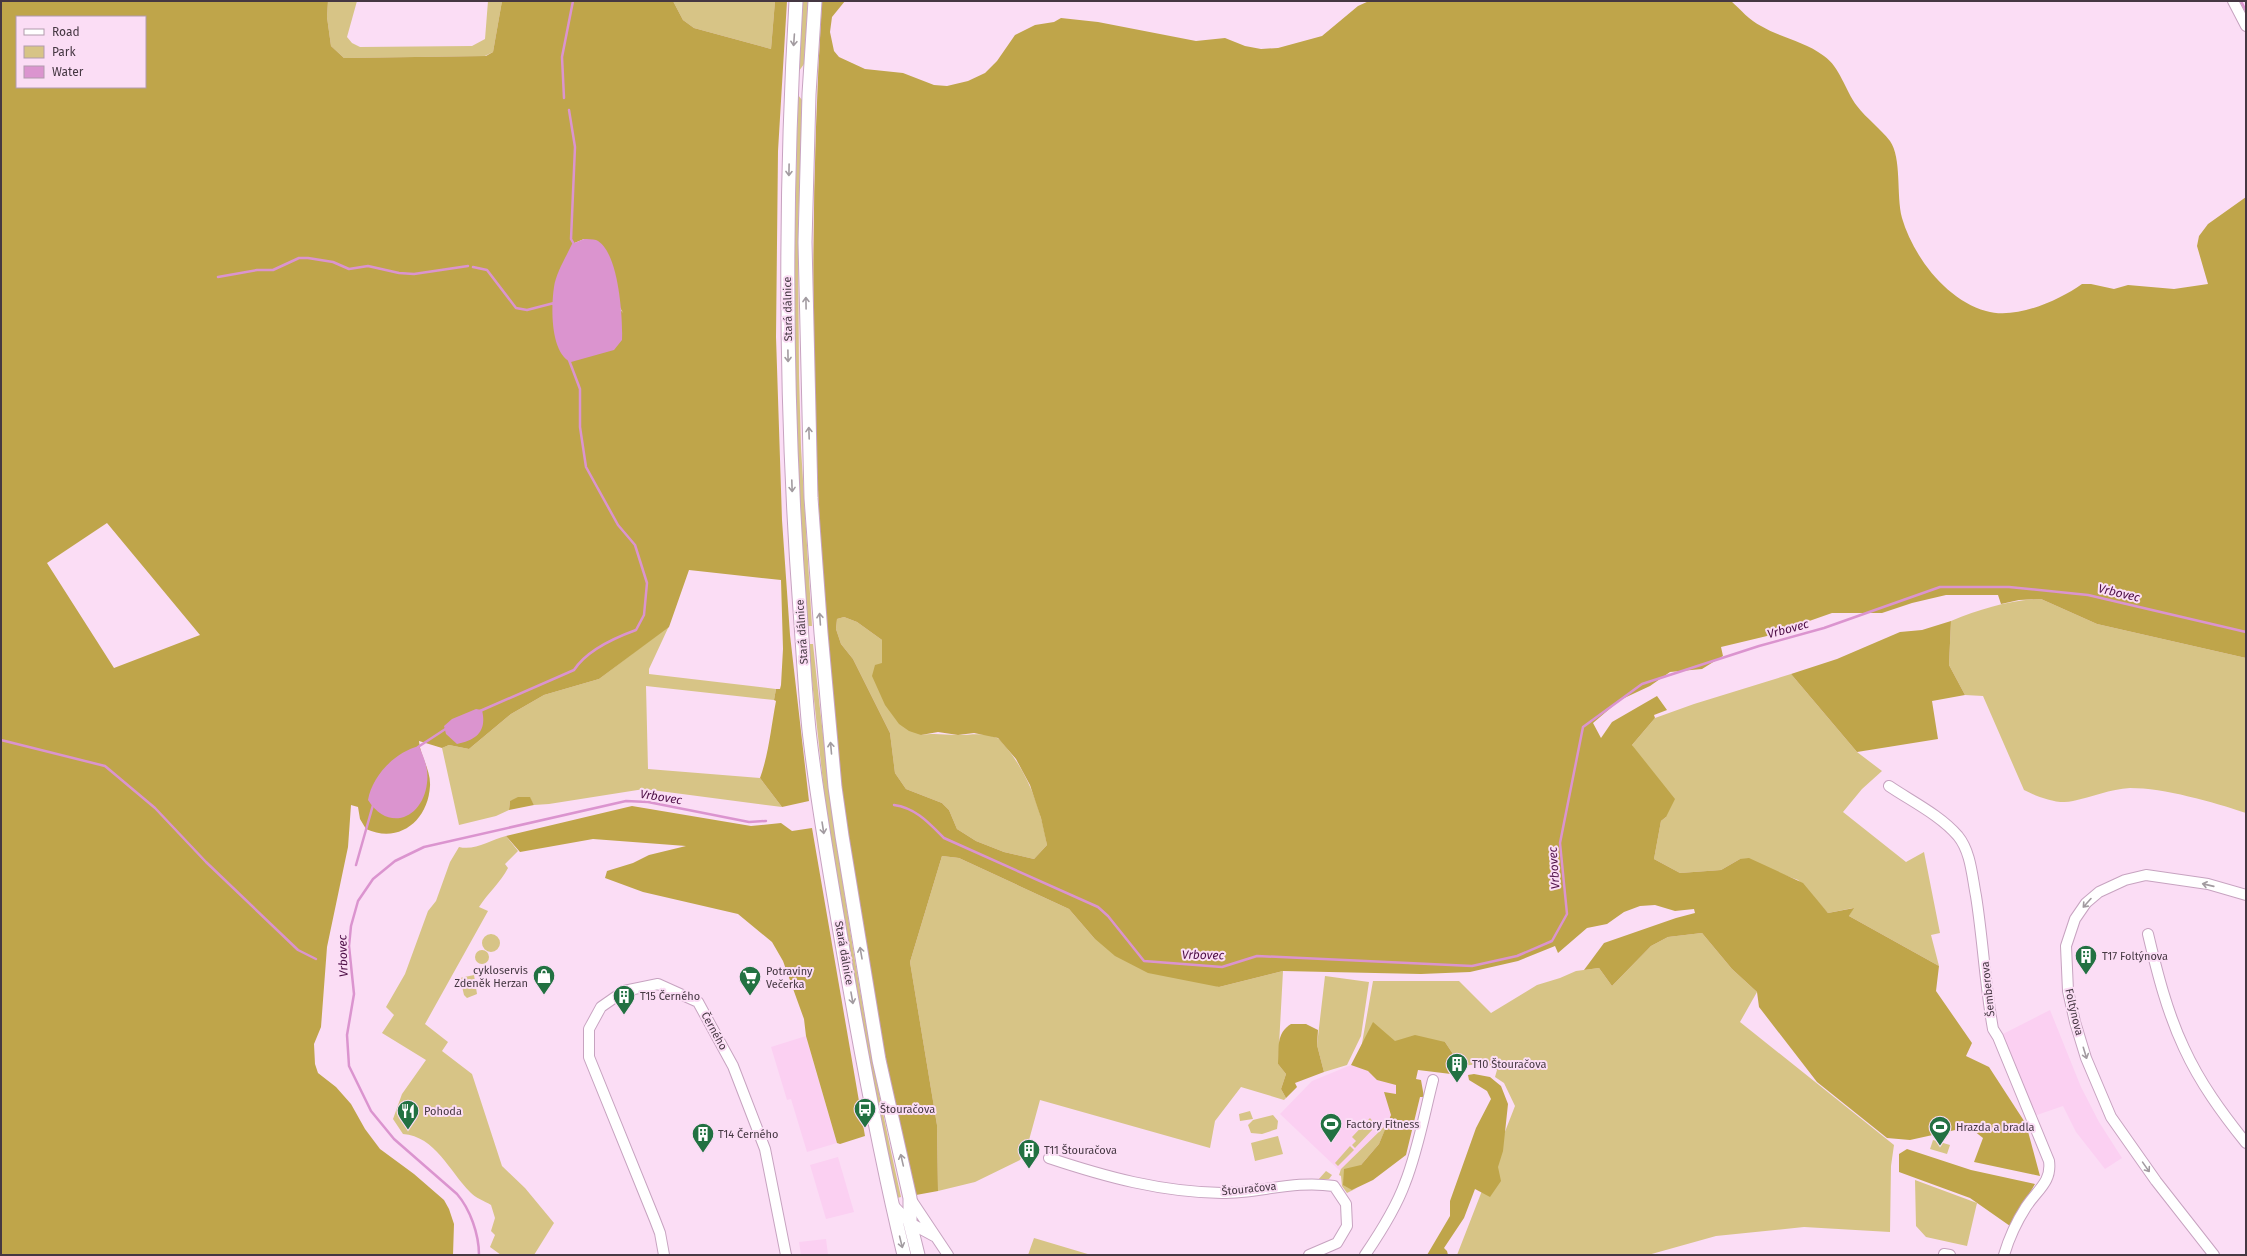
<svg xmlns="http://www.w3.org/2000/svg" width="2247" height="1256" font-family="'Fira Sans',sans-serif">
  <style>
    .built { fill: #fbd0f2 }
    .green { fill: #d7c486 }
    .forest { fill: #bfa54a; fill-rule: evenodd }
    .water { fill: #db94cf }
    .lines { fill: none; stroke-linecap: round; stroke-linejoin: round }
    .stream { stroke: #db94cf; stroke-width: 2.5 }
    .minor-casing { stroke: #c7a3c0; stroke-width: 12 }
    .major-casing { stroke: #c7a3c0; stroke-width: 15 }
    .minor { stroke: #fff; stroke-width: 10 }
    .major { stroke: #fff; stroke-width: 13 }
    .oneway { stroke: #a29ba0 }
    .labels { text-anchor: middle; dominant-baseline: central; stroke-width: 4; stroke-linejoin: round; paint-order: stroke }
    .street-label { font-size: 11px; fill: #453742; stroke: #fbddf5 }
    .poi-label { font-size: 11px; fill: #453742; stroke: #fbddf5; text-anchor: start }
    .water-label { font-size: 12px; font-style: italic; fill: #4e0f47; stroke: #fbddf5 }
  </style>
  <rect width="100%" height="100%" fill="#fbddf5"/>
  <path class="built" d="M 2050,1010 L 2081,1087 L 2099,1122 L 2122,1158 L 2105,1169 L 2076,1132 L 2063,1106 L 2034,1116 L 1999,1036 Z
    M 806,1036 L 837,1143 L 807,1152 L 791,1099 L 787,1100 L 771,1047 Z
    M 1351,1065 L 1415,1076 L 1357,1187 L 1280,1114 L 1312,1081 Z
    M 838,1157 L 854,1212 L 826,1219 L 810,1165 Z
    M 826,1239 L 828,1255 L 801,1255 L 799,1242 Z"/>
  <path class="green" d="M 328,1 L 357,1 L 347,37 L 352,43 L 360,47 L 472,46 L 485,39 L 488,1 L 502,1 L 493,52 L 485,56 L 344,58 L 331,46 L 327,17 Z
    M 673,1 L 775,1 L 771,49 L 694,28 L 683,20 Z
    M 803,1 L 808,1 L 804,64 L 799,71 Z
    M 798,95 L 802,100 L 798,234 L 799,375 L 801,448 L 812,626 L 807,626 L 797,448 L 793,304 Z
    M 2041,599 L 2097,624 L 2246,658 L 2246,813 C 2213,802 2164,788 2130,788 C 2110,789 2092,797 2073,801 C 2058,805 2038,797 2024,790 L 1983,696 L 1965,695 L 1949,665 L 1951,621 C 1981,609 2009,600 2041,599 Z
    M 844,617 L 857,622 L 882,640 L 882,663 L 921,735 C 936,733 944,735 958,735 C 971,735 985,732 997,738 C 1000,739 1003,744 1006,747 C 1029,775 1041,810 1047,845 L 1034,859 L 1004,852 L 976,841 L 957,829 L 949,810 L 942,803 L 906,789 L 895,773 L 890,733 L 853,659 L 841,644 L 836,629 L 837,619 Z
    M 669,626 L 649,669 L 649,674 L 776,689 L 774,700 L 646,686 L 648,769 L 760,778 L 782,807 L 644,789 L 549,804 L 534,805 L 530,798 L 510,801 L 509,810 L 496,816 L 459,825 L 442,748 L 449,745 L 469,749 L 511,714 L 544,695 L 599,679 Z
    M 808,644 L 813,644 C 832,830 860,1015 901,1197 L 897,1198 L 856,996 L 826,810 Z
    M 1791,674 L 1857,752 L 1882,771 L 1862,789 L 1843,812 L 1906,862 L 1924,852 L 1940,933 L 1931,935 L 1939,966 L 1849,916 L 1853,908 L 1828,913 L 1798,880 L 1740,859 L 1721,870 L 1680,873 L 1654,859 L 1661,821 L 1666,817 L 1632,745 L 1655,718 L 1694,704 Z
    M 506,836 L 518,851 L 505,864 L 508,868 C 500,883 488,893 479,907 L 488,911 L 425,1024 L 448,1042 L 442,1051 L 472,1074 L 502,1166 L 525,1188 L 554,1223 L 534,1255 L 501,1255 L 490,1247 L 495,1235 L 491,1231 L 495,1218 L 491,1205 C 485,1201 475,1198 470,1192 C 450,1172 435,1136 403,1134 L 393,1119 L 402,1094 L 426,1060 L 382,1033 L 394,1015 L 386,1007 L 405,974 L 428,911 L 436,901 L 450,862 L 459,847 C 475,851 490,840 506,836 Z
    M 942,856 L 959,858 L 1069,909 L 1094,938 L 1219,987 L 1283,971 L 1278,1064 L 1286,1074 L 1281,1089 L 1286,1098 L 1284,1100 L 1241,1087 L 1215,1121 L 1210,1148 L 1040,1100 L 1026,1151 L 1020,1160 L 975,1182 L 938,1191 L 937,1125 L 910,962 Z
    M 1702,933 L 1732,969 L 1757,992 L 1740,1022 L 1894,1145 L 1891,1166 L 1890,1232 L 1804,1227 L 1716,1236 L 1648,1255 L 1457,1255 L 1515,1106 L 1504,1083 L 1495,1077 L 1497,1070 C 1488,1061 1473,1065 1461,1066 L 1445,1042 L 1361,1049 L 1373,981 L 1459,981 L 1491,1013 L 1537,985 L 1560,978 L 1576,971 L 1599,968 L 1612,986 L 1651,946 L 1668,937 Z
    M482 943a9 9 0 1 1 18 0a9 9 0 1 1-18 0Z
    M475 957a7 7 0 1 1 14 0a7 7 0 1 1-14 0Z
    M 474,975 L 477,994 L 467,998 L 464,995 L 460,978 Z
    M 1325,976 L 1369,982 L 1361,1036 L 1347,1065 L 1324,1072 L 1317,1045 Z
    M 1250,1111 L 1253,1119 L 1240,1121 L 1239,1114 Z
    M 1273,1115 L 1278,1121 L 1277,1129 L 1262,1134 L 1251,1133 L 1248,1125 L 1253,1120 Z
    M 1370,1118 L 1374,1123 L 1374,1128 L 1355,1148 L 1352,1145 L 1356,1141 L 1352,1137 Z
    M 1388,1123 L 1379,1144 L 1361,1165 L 1352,1190 L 1357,1188 L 1347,1193 L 1342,1186 L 1341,1176 L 1339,1175 L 1341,1169 Z
    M 1278,1136 L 1283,1154 L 1255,1161 L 1251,1143 Z
    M 1933,1140 L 1950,1145 L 1947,1154 L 1930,1149 Z
    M 1350,1146 L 1354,1150 L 1338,1166 L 1335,1163 Z
    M 1326,1171 L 1332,1175 L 1329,1179 L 1318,1180 Z
    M 1915,1180 L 1977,1203 L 1967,1246 L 1926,1237 L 1916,1226 Z
    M 1034,1238 L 1091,1255 L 1028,1255 Z"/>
  <path class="forest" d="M 1,1 L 328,1 L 327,17 L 331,46 L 344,58 L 486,56 L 493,52 L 502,1 L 673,1 L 683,20 L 694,28 L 771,49 L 775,1 L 787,1 L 778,151 L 776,337 L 782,520 L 790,635 L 809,801 L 782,807 L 760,778 C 769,753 771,727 776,701 L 774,700 L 776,689 L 780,689 L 781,685 L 783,649 L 781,580 L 689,570 L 669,627 L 599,679 L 544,695 L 511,714 L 469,749 L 449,745 L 442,748 L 419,741 C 420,756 431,770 430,786 C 428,821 399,844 366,829 L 360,819 L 358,807 L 351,805 L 348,847 L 327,947 L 321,1027 L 314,1044 L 315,1064 L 318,1073 L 336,1087 L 351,1104 L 365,1129 L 380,1149 L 414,1174 L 444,1200 L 449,1209 L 454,1224 L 453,1255 L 1,1255 ZM 17,17 L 145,17 L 145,87 L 17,87 ZM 584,239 L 623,313 L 572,244 ZM 107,523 L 200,635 L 114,668 L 47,563 Z
    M 822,1 L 845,1 L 832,17 L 830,32 L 834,51 L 839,57 L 865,69 L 903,73 L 934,85 L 947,86 L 968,81 L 985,73 L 997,61 L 1015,35 L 1035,25 L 1054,22 L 1061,18 L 1098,22 L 1196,41 L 1225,38 L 1245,46 L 1261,49 L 1278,48 L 1322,36 L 1358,6 L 1369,1 L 1731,1 C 1740,9 1750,21 1761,26 C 1781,38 1804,41 1824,56 C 1840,67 1845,90 1857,106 C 1867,119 1880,128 1890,141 C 1902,158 1896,195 1902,218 C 1913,256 1946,300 1986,311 C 2015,320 2058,301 2082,284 L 2091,284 L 2114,289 L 2128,285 L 2174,289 L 2208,284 L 2197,246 L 2199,236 L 2208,224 L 2246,197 L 2246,658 L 2097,624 L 2041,599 L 2019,600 L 2001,604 L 1998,595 L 1946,595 L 1912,603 L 1882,613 L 1832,613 L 1767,636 L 1721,647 L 1723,656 L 1702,669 L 1670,672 L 1650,686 L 1620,700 L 1593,723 L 1601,738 L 1612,722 L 1657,696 L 1667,710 L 1654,715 L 1655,718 L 1632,745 L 1675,799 L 1666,817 L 1661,821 L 1654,859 L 1680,873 L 1721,870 L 1740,859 L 1749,858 L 1803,883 L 1828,913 L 1854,908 L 1849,916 L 1939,966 L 1936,991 L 1972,1043 L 1966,1056 L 1989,1067 L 2026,1124 L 2040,1176 L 1974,1162 L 1983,1138 L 1969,1127 L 1910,1140 L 1887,1138 L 1817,1082 L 1759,1007 L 1757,992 L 1732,969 L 1702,933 L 1668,937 L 1651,946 L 1612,986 L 1599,968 L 1584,970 L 1604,943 L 1676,918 L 1695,913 L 1694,909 L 1675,911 L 1655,905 L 1640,906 L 1624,912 L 1607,924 L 1587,928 L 1558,953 L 1555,946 L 1518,961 L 1470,972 L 1421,974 L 1283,971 L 1219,987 L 1148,973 L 1115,956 L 1094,938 L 1069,909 L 959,858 L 942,856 L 910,962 L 937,1125 L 938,1191 L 916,1195 C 906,1150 895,1105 886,1059 C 877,1014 870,968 863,922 C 855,877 846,831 841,785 C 812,525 806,262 822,1 ZM 844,617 L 857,622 L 882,640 L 882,663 L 875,665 L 872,676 L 885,705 L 899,724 L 909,731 L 921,735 L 938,732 L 958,735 L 974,733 L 998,738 L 1016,759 L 1030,785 L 1041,818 L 1047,845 L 1034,859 L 1004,852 L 976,841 L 957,829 L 949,810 L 942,803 L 906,789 L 895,773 L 890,733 L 853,659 L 841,644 L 836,629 L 837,619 Z
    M 1951,621 L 1949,665 L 1965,695 L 1932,701 L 1938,739 L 1857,752 L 1791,674 L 1837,659 L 1900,632 L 1922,630 Z
    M 518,797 L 530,797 L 534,805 L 509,810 L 510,801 Z
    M 632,806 L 751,826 L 781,823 L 792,831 L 812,828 L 865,1136 L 840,1144 L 837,1143 L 806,1036 L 804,1019 L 783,961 L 772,942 L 738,914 L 643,892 L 605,878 L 607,871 L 633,863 L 649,855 L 686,846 L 593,839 L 520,852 L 506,836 Z
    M 1373,1022 L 1395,1041 L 1415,1035 L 1445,1042 L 1461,1066 L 1451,1074 L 1418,1070 L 1416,1079 L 1421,1080 L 1424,1097 L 1420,1097 L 1406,1155 L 1373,1180 L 1352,1190 L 1343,1185 L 1344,1169 L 1361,1165 L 1379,1144 L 1391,1115 L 1384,1092 L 1396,1094 L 1396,1085 L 1377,1080 L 1368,1071 L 1351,1065 Z
    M 1291,1024 L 1306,1024 L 1318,1030 L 1317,1045 L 1324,1072 L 1295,1083 L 1297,1087 L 1286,1098 L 1281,1089 L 1286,1074 L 1278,1064 C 1279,1048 1276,1033 1291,1024 Z
    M 1474,1074 L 1490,1077 L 1501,1086 L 1508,1104 L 1503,1151 L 1498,1167 L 1501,1181 L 1490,1197 L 1475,1189 L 1464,1218 L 1444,1248 L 1447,1251 L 1448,1255 L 1427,1255 L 1450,1216 L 1450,1201 L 1476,1128 L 1491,1099 L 1487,1091 L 1469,1080 L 1468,1075 Z
    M 1907,1149 L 1971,1170 L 2035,1184 L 2010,1226 L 1970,1198 L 1899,1172 L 1899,1154 Z"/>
  <path class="water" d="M 584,239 C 587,239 593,239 596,240 C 619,250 623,319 622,340 L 614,350 L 571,362 C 550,353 551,306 554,287 C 556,273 566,257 572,244 Z
    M 476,709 L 482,710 C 487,731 477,740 457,744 L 446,734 L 444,726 L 452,719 Z
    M 419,746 C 424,758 429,769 427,783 C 423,818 389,833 368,800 C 372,776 395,752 419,746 Z"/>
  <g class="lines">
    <path class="stream" d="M 2241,1 L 2246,11
      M 564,98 L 562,57 L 573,1
      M 569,110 L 575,147 L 571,239 L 575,246
      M 473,267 L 487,270 L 516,308 L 527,310 L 554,303 L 554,305
      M 218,277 L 257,270 L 273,270 L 299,258 L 308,258 L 333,262 L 349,269 L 368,266 L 399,273 L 414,274 L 468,266
      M 480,711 L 574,670 C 587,650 614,638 636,630 L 644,615 L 647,583 L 635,545 L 618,525 L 586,467 L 580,427 L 580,389 L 569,360
      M 1,740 L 105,766 L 155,808 L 206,862 L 298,950 L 316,959
      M 418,747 L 447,728
      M 894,805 C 916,808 929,823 944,838 L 1098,907 L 1108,916 L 1144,961 L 1222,967 L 1257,956 L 1472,966 L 1517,956 L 1552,941 L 1567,914 L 1560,843 L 1583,727 L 1642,684 L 1759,646 L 1824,628 L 1940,587 L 2009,587 L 2088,595 L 2246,632
      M 356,865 L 373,805
      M 479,1255 C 479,1234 470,1209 457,1194 L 394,1139 L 371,1111 L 349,1066 L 347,1035 L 354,994 L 349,946 L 351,926 L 358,901 L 373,879 L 395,861 L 424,847 L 626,801 L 648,802 L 749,822 L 766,821"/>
    <g class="minor-casing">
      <path id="minor" d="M 2233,1 L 2246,26
        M 1889,786 C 1911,801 1940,815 1958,836 C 1971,852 1972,876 1976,896 C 1983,940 1985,985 1993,1029 L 1998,1037 L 2049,1161 C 2052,1182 2037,1190 2026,1207 C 2017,1221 2009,1238 2004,1255
        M 2148,934 C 2157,972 2167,1012 2184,1048 C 2200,1083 2222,1113 2246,1143
        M 1049,1158 C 1106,1177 1161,1192 1222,1193 C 1260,1193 1294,1180 1334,1186 L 1346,1204 L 1347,1226 L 1337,1243 L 1309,1255
        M 910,1198 L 948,1255
        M 893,1205 L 910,1223 L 934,1236
        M 1944,1254 L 1950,1255
        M 664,1255 L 660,1233 L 655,1220 L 589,1057 L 589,1029 L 601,1007 L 624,991 L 658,984 L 698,1002 L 733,1066 L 765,1149 L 786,1255
        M 1365,1255 C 1380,1233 1396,1208 1405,1183 C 1418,1150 1424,1115 1433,1080
        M 2214,1255 L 2156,1181 L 2111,1117 L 2086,1058 L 2075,1022 L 2068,991 L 2066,946 L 2075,919 L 2086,903 L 2099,892 L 2125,880 L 2146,875 L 2208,884 L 2246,895"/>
    </g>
    <g class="major-casing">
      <path id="major" d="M 796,1 C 784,204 785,407 800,610 C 803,650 805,690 809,730 C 817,802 830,873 842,944 C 860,1048 879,1152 904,1255
        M 815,1 L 809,94 L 805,242 L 811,498 L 821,633 L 835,787 L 842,836 L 879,1060 L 910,1198 L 910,1223 L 918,1255"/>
    </g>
    <use href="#minor" class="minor"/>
    <use href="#major" class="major"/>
  </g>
  <defs><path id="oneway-shaft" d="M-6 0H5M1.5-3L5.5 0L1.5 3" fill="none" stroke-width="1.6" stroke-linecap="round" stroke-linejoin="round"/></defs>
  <g class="oneway">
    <use href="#oneway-shaft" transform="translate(794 40) rotate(94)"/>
    <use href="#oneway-shaft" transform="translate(789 170) rotate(91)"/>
    <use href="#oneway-shaft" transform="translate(806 303) rotate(-91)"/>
    <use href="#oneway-shaft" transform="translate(788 356) rotate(89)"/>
    <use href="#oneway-shaft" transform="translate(809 433) rotate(-92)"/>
    <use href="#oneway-shaft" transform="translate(792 486) rotate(88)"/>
    <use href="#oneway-shaft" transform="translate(820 619) rotate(-94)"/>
    <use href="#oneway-shaft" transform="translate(831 748) rotate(-95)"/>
    <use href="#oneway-shaft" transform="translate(823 828) rotate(81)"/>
    <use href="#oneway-shaft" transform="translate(2208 885) rotate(-167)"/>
    <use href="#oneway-shaft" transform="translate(2087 903) rotate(132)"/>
    <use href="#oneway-shaft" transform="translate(861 953) rotate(-100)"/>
    <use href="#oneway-shaft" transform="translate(852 998) rotate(80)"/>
    <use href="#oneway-shaft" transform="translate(2085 1053) rotate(73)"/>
    <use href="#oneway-shaft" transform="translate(902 1160) rotate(-103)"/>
    <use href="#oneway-shaft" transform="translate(2146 1167) rotate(55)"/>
    <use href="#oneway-shaft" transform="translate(901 1242) rotate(76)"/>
  </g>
  <defs>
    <g id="building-pin" transform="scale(1.15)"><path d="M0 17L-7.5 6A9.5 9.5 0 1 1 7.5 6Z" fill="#227142" stroke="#fbddf5"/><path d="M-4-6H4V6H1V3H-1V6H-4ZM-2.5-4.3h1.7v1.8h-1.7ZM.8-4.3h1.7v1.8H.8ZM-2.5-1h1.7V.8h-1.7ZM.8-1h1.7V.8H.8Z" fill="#fff"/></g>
    <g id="shop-pin" transform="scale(1.15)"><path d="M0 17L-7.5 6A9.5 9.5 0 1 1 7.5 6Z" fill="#227142" stroke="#fbddf5"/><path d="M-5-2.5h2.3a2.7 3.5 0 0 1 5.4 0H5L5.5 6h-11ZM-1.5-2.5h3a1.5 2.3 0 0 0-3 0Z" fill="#fff"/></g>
    <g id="supermarket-pin" transform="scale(1.15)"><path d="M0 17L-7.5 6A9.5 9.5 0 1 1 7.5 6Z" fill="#227142" stroke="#fbddf5"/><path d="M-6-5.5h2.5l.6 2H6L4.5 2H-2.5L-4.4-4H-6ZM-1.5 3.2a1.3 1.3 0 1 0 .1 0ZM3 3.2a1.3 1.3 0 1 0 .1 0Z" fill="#fff"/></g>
    <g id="bus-pin" transform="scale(1.15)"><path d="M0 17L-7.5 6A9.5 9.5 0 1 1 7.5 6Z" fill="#227142" stroke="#fbddf5"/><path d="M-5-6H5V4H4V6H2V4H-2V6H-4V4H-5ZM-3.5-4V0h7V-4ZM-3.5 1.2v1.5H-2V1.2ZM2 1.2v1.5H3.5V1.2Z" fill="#fff"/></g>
    <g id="restaurant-pin" transform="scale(1.15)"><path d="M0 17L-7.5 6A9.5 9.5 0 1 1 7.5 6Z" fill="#227142" stroke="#fbddf5"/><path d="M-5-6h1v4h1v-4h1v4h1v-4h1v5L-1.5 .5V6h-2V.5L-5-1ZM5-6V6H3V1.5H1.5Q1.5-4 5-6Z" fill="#fff"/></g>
    <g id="stadium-pin" transform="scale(1.15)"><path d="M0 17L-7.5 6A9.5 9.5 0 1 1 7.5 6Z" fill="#227142" stroke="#fbddf5"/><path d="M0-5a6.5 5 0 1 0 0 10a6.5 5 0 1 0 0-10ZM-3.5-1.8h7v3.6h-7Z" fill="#fff"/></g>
  </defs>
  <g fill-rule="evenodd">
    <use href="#building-pin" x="2086" y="956"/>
    <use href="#shop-pin" x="544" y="976"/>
    <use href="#supermarket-pin" x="750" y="977"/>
    <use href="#building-pin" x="624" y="996"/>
    <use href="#building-pin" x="1457" y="1064"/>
    <use href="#bus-pin" x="865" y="1109"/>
    <use href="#restaurant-pin" x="408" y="1111"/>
    <use href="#stadium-pin" x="1331" y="1124"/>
    <use href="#stadium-pin" x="1940" y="1127"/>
    <use href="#building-pin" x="703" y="1134"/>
    <use href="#building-pin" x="1029" y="1150"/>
  </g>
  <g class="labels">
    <g class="street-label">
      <text transform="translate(788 309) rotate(-91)">Stará dálnice</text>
      <text transform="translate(802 632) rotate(-94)">Stará dálnice</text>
      <text transform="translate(844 953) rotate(80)">Stará dálnice</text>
      <text transform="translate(1988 989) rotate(-96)">Šemberova</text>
      <text transform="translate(2074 1012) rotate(77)">Foltýnova</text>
      <text transform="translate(714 1031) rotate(61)">Černého</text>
      <text transform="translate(1249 1189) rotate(-6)">Štouračova</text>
    </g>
    <g class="poi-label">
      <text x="2102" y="956">T17 Foltýnova</text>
      <text x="528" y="970" text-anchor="end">cykloservis<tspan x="528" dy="13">Zdeněk Herzan</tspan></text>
      <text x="766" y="971">Potraviny<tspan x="766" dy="13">Večerka</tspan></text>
      <text x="640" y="996">T15 Černého</text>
      <text x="1472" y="1064">T10 Štouračova</text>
      <text x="880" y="1109">Štouračova</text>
      <text x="424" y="1111">Pohoda</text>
      <text x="1346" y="1124">Factory Fitness</text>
      <text x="1956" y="1127">Hrazda a bradla</text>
      <text x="718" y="1134">T14 Černého</text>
      <text x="1044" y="1150">T11 Štouračova</text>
    </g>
    <g class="water-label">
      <text transform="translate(2119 593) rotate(13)">Vrbovec</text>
      <text transform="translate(1788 629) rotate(-15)">Vrbovec</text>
      <text transform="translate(661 797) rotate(9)">Vrbovec</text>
      <text transform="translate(1554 868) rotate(-94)">Vrbovec</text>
      <text transform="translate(1203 955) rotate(1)">Vrbovec</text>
      <text transform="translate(343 956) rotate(-92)">Vrbovec</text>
    </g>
  </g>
  <rect width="2247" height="1256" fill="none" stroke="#453742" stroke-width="4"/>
  <rect x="16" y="16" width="130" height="72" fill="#fbddf5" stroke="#b29bad"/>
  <rect x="24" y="29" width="20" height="6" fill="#ffffff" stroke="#b29bad"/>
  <text x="52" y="36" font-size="12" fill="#453742">Road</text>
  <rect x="24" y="46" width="20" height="12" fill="#d7c486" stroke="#b29bad"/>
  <text x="52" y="56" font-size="12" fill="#453742">Park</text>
  <rect x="24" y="66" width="20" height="12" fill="#db94cf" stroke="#b29bad"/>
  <text x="52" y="76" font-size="12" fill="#453742">Water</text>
</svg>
